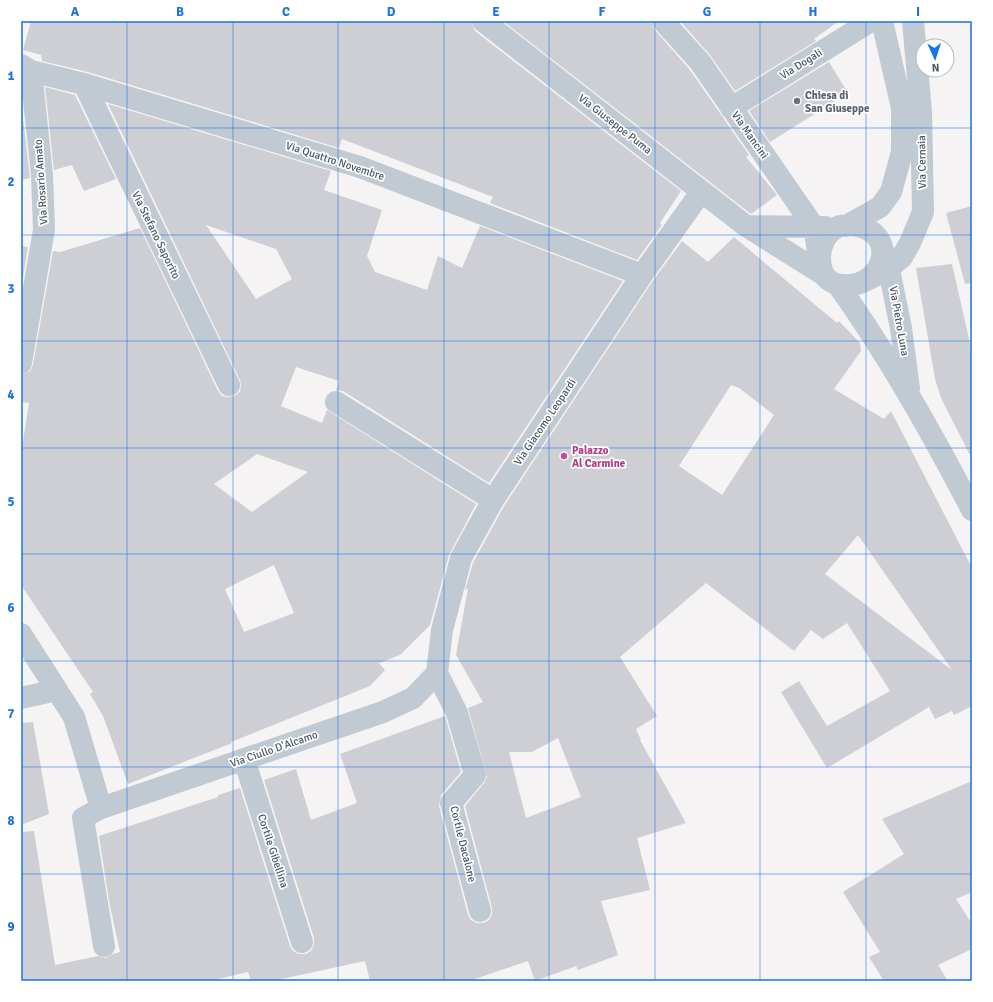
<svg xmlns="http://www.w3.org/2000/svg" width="993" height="1002" font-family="Signika,sans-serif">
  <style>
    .building { fill: #cdcfd5; fill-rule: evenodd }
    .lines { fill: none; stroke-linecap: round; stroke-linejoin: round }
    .minor { stroke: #c1cad2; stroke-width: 22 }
    .grid { fill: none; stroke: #1a73e8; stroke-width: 1; stroke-opacity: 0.55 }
    .worship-dot { fill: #6b7280; stroke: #fff; stroke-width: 1.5 }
    .hotel-dot { fill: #d1479c; stroke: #fff; stroke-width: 1.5 }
    .labels { text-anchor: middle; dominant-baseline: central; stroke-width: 3.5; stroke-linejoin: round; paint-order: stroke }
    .street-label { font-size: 11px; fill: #4a5661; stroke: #fff }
    .worship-label { font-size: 11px; font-weight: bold; fill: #5b616d; stroke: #fff; text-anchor: start }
    .hotel-label { font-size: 11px; font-weight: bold; fill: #b23c85; stroke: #fff; text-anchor: start }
    .neatline { fill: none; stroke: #1a73e8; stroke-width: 1.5 }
    .grid-label { font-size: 13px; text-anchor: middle; font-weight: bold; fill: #1a73e8 }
  </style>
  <rect width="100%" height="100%" fill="#f5f3f3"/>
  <path class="building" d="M 31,21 L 471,21 L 475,31 L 681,191 L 660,223 L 662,225 L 637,260 L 490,203 L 493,197 L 342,139 L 339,148 L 88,72 L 42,61 L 41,55 L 23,50 Z
    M 503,21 L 651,21 L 654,29 L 690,70 L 749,155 L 746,157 L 777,195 L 751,214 Z
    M 680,21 L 839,21 L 814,39 L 816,41 L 735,91 L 710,55 Z
    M 829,62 L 848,93 L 770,142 L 749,111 Z
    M 45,87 L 75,95 L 116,179 L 84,191 L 72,165 L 54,170 Z
    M 21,102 L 30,178 L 21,180 Z
    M 108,104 L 331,171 L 324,190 L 382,210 L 367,256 L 375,272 L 427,290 L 438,256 L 462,268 L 480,226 L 623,281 L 489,483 L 343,391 L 336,390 L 339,381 L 296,367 L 281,406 L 322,423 L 327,410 L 476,504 L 449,555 L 430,625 L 400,655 L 379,663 L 385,670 L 370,686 L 231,742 L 232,743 L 128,784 L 103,716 L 90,694 L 93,692 L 21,585 L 21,454 L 29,403 L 21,402 L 21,375 L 30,371 L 33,365 L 53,251 L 60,252 L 140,228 L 218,391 L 222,396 L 228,397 L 234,396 L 240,392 L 241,386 L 240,380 ZM 206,225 L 276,249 L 292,279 L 256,299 ZM 257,454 L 308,472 L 252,512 L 214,484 ZM 274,565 L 294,613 L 244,632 L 225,589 Z
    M 972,206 L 972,283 L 965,284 L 946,213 Z
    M 734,237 L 837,323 L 839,321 L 860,343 L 861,351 L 834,389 L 884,419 L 891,411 L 972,568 L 972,706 L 954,715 L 952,711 L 935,719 L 929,707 L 827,768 L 781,692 L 799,681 L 827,726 L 890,691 L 847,623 L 823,639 L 811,630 L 794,651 L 706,583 L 620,657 L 657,716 L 636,729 L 641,740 L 640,740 L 686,823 L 637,838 L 650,890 L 601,901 L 618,955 L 578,970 L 576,966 L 535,981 L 528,961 L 469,981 L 370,981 L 365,961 L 272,981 L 251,981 L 248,972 L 210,981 L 21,981 L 21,832 L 34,831 L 55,965 L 98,956 L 106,958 L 113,954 L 120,952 L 109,901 L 99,836 L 218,797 L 218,795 L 240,788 L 290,946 L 293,951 L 299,954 L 306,954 L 311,951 L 314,945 L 314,938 L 264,780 L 296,769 L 311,820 L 357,803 L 340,754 L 445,716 L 461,772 L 441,795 L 439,806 L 468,915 L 471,920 L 477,923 L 484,923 L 489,920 L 492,914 L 492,908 L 465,806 L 484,783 L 487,777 L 468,708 L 483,702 L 456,655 L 468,588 L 465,590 L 473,563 L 504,506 L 652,282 L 682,241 L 708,262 ZM 731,385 L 739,388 L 774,415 L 722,495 L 679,466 ZM 858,535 L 952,670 L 825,574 ZM 558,738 L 581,797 L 526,818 L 509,752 L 532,752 Z
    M 21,246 L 28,247 L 21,290 Z
    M 952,264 L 972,352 L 972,459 L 941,398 L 935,379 L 916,268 Z
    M 33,722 L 49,814 L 21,825 L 21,723 Z
    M 972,781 L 972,892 L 956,899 L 972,924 L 972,949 L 938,965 L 948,981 L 884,981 L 869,957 L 880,952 L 843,892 L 904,854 L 882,819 Z"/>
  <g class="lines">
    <path class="minor" d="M 483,21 L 746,226 L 824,275
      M 663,21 L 700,62 L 814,227 L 819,257
      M 21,65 L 31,71 L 84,84 L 360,167 L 642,275
      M 84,84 L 229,385
      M 731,108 L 871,21
      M 852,225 C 902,231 884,289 843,285 C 835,285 826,280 823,273 C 816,257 822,232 840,226 C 843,225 849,226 852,225 Z
      M 746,226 L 825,227
      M 846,226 L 880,207 L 891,192 L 902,152 L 902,108 L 882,21
      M 886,255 L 901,328 L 909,389
      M 867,280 L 889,268 L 902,257 L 910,243 L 923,212 L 921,112 L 913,21
      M 838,285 C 889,356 932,433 972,510
      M 21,363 L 44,230 L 42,175 L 31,71
      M 336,402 L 493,500
      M 21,634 L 74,717 L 101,808
      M 437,673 L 442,630 L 461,558 L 493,500 L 642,275 L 701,192
      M 437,673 L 457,713 L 475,775 L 451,803 L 480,911
      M 21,698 L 57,690
      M 244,759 L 302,942
      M 104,946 L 83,818 L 101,808 L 383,712 L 413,698 L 437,673"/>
  </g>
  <path class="grid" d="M 127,21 L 127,981M 233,21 L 233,981M 338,21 L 338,981M 444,21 L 444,981M 549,21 L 549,981M 655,21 L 655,981M 760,21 L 760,981M 866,21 L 866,981M 21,128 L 972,128M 21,235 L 972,235M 21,341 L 972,341M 21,448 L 972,448M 21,554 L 972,554M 21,661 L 972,661M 21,767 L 972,767M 21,874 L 972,874"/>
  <circle class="worship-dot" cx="797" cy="101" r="4"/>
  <circle class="hotel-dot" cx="564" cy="456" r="4"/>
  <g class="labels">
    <g class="street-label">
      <text transform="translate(801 64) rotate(-32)">Via Dogali</text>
      <text transform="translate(615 124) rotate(38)">Via Giuseppe Puma</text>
      <text transform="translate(750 135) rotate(55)">Via Mancini</text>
      <text transform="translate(335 161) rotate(18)">Via Quattro Novembre</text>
      <text transform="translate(922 162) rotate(-91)">Via Cernaia</text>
      <text transform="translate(41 182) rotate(-94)">Via Rosario Amato</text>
      <text transform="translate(156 235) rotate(64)">Via Stefano Saporito</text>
      <text transform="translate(899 321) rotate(80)">Via Pietro Luna</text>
      <text transform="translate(545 422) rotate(-56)">Via Giacomo Leopardi</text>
      <text transform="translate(274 749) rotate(-19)">Via Ciullo D'Alcamo</text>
      <text transform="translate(463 844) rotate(76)">Cortile Dacalone</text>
      <text transform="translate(273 851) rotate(72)">Cortile Gibellina</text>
    </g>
    <g class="worship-label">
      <text x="805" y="95">Chiesa di<tspan x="805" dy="13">San Giuseppe</tspan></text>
    </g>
    <g class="hotel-label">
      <text x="572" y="450">Palazzo<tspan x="572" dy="13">Al Carmine</tspan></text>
    </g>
  </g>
  <rect width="993" height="1002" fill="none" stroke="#ffffff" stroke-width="44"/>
  <g transform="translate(935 58) rotate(177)"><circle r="19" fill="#ffffff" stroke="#b7bbc0"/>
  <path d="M0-3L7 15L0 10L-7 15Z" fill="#1a73e8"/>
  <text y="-6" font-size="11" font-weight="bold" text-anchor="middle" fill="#4a5661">N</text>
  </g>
  <rect x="22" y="22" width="949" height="958" class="neatline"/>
  <g class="grid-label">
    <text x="75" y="16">A</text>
    <text x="180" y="16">B</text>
    <text x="286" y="16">C</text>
    <text x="391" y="16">D</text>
    <text x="496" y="16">E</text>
    <text x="602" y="16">F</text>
    <text x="707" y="16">G</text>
    <text x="813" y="16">H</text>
    <text x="918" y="16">I</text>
    <text x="11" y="80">1</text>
    <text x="11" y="186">2</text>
    <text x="11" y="293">3</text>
    <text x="11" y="399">4</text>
    <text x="11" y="506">5</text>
    <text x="11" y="612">6</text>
    <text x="11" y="718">7</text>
    <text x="11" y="825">8</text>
    <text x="11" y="931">9</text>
  </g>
</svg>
